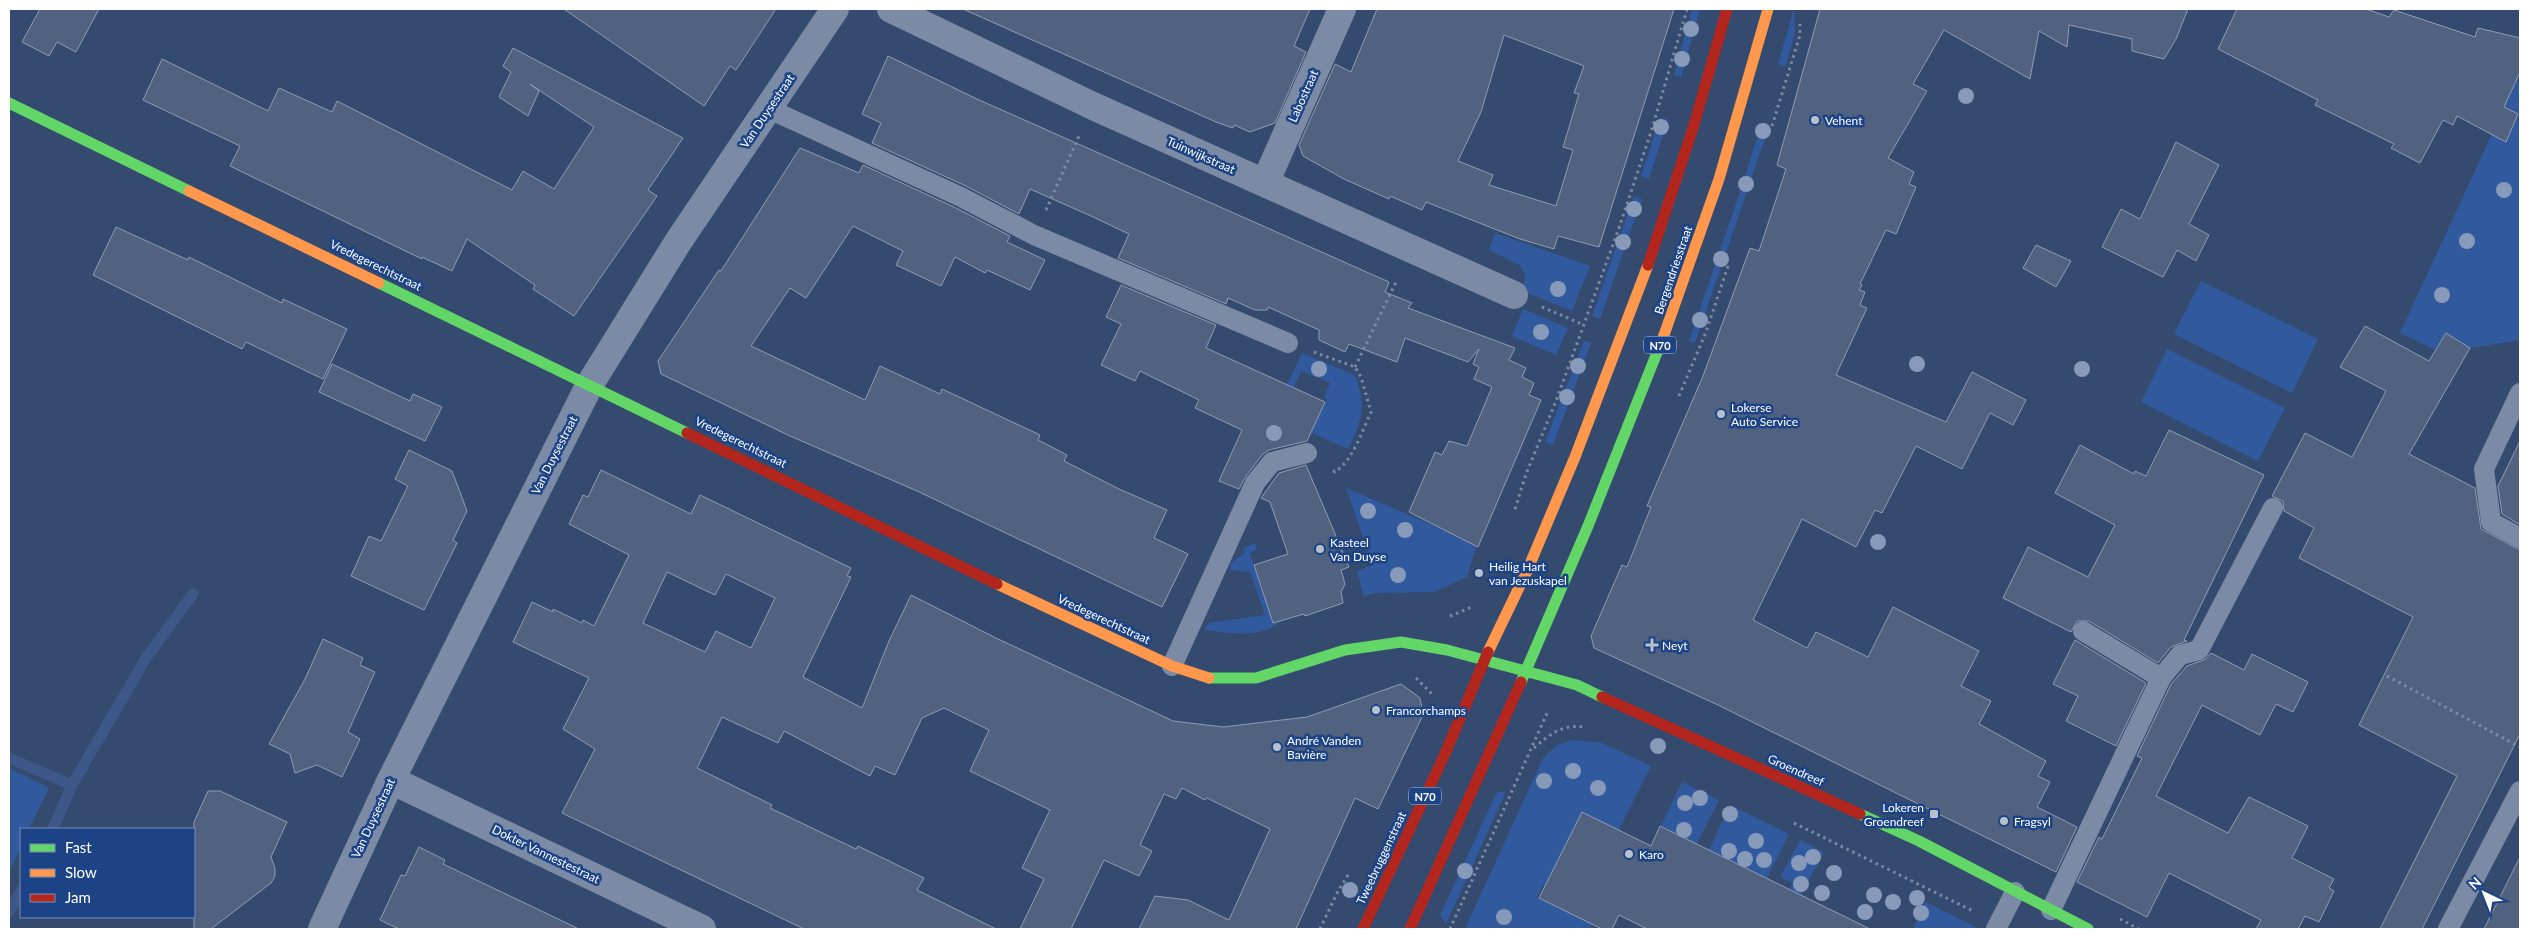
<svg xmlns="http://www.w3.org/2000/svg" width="2529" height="938" font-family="Lato,sans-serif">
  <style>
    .green { fill: #315a9e }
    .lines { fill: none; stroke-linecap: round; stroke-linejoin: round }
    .stream { stroke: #3c5788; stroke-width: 11 }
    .building { fill: #516280; stroke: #909cb2; fill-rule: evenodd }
    .path { stroke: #7c8ba5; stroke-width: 3; stroke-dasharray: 2.5 4; stroke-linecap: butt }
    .lane { stroke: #7c8ba5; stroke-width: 20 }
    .street { stroke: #7c8ba5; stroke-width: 28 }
    .fast { stroke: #63d668; stroke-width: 11 }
    .slow { stroke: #ff974d; stroke-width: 11 }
    .jam { stroke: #b3261e; stroke-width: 11 }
    .tree { fill: #889aba }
    .poi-dot { fill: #b8c0cd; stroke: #1d4387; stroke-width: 2 }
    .labels { text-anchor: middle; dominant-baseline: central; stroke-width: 5; stroke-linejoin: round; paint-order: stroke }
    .shield { fill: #1d4387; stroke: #bbc7db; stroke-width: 1 }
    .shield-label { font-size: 11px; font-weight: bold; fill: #fff }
    .street-label { font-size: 12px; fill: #fff; stroke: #1d4387 }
    .poi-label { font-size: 12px; fill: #fff; stroke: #1d4387; text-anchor: start }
  </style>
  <rect width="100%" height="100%" fill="#354a6f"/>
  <path class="green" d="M 1692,9 L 1700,9 L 1681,77 L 1674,75 Z
    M 1794,9 L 1795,32 L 1786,66 L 1778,64 Z
    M 2520,72 L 2520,340 L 2470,348 L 2446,333 L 2436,350 L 2400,333 L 2492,134 L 2506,141 L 2518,115 L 2504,108 Z
    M 1660,118 L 1668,120 L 1649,179 L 1641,176 Z
    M 1761,125 L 1769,127 L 1695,343 L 1689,341 L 1741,189 Z
    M 1634,196 L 1642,199 L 1600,319 L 1592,316 Z
    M 1495,233 L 1590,266 L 1572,311 L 1522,291 L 1525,277 L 1521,266 L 1489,250 Z
    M 2201,281 L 2318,339 L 2292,393 L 2174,334 Z
    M 1523,309 L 1568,328 L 1556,355 L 1512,336 Z
    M 1584,341 L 1591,343 L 1553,445 L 1545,442 Z
    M 2167,349 L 2285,408 L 2258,461 L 2141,402 Z
    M 1302,353 L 1355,375 C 1366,405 1363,420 1348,449 L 1308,431 L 1317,420 L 1327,399 L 1324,397 L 1330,383 L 1301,371 L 1281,418 L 1256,449 Z
    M 1346,488 L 1477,544 L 1467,577 L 1434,592 L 1374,593 L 1364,596 L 1357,571 L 1373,565 Z
    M 1255,543 L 1257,549 L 1250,553 L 1264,597 L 1271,595 L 1280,621 C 1263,639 1228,633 1205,630 L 1209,623 L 1265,615 L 1250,572 L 1231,570 L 1230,564 L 1245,553 L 1243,548 Z
    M 1572,740 L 1602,743 L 1651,766 L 1616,835 L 1582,812 L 1545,886 L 1543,885 L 1537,897 L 1592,924 L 1590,929 L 1465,929 L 1543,758 L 1557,745 Z
    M 9,768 L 49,788 L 29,829 L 21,829 L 21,847 L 9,873 Z
    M 1682,782 L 1719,800 L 1695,847 L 1682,837 L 1662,826 L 1656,836 Z
    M 1497,792 L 1506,792 L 1446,924 L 1440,915 Z
    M 1730,805 L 1789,834 L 1765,882 C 1752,871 1742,864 1725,862 L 1725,857 L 1709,850 Z
    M 1800,840 L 1824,852 L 1799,899 L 1790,889 L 1793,883 L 1780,877 Z
    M 1925,902 L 1980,929 L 1913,929 Z"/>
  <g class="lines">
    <path class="stream" d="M 9,758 L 72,785 L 53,829
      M 72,785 L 146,658 L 193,594
      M 9,912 L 21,891"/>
  </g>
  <path class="building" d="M 40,9 L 99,9 L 76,52 L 57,42 L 49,56 L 22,42 Z
    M 564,9 L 776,9 L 736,70 L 730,66 L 704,106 Z
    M 963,9 L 1310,9 L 1294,46 L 1306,52 L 1275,123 L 1250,132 L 1234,125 L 1233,128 L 1216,122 Z
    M 1377,9 L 1674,9 L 1599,247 L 1558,236 L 1554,249 L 1520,239 L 1426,202 L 1422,210 L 1390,196 L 1389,199 L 1344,179 L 1303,156 L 1299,145 L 1335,64 L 1351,72 ZM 1504,35 L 1584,66 L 1574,93 L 1579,94 L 1563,147 L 1573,150 L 1556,206 L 1489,185 L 1493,175 L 1458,161 L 1481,112 Z
    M 1820,9 L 2188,9 L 2176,39 L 2164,59 L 2132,51 L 2132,39 L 2069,25 L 2067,47 L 2039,31 L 2030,79 L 1944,30 L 1913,84 L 1927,91 L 1888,158 L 1914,172 L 1909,184 L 1916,187 L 1896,234 L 1886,230 L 1860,284 L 1862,285 L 1859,290 L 1865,292 L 1860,305 L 1867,308 L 1836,375 L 1946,422 L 1972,372 L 2026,400 L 2013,425 L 1990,413 L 1962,469 L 1916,446 L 1882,513 L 1875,510 L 1856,547 L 1802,519 L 1753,620 L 1807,648 L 1816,632 L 1868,657 L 1893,607 L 1979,651 L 1961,686 L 1991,701 L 1979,724 L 2046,761 L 2038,776 L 2050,782 L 2037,807 L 2077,827 L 2056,872 L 1718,705 L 1594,648 L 1591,636 L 1622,565 L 1627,567 L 1651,507 L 1647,506 L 1703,376 L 1750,248 L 1759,251 L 1786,169 L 1777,165 Z
    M 2237,9 L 2366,9 L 2389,17 L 2394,10 L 2475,37 L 2478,28 L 2520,38 L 2520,72 L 2504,107 L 2518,114 L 2506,142 L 2457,116 L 2453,125 L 2443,120 L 2420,163 L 2391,148 L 2394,144 L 2315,105 L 2318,100 L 2218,49 Z
    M 513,48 L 683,138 L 648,190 L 657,196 L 574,316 L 533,289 L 535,285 L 467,239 L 452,271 L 422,257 L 422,259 L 230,166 L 240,146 L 143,100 L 162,59 L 268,111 L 279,88 L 332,112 L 337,101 L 512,190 L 523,171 L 554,189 L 594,127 L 530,84 L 539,91 L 528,116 L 499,97 L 511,72 L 503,66 Z
    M 888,56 L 977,99 L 1389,282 L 1385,292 L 1412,303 L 1408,308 L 1515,348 L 1509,360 L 1526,368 L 1522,377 L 1534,383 L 1529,395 L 1541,400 L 1478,547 L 1409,512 L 1435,452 L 1442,455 L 1449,441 L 1467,446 L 1492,387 L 1474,379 L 1479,367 L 1473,364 L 1479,349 L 1468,362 L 1405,338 L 1397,362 L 1349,344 L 1345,352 L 1319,340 L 1319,330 L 1268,307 L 1267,310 L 1255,310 L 1228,298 L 1226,304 L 1118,258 L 1129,234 L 1091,216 L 1030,189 L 1019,214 L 966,186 L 872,143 L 881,123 L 862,114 Z
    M 2176,142 L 2219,165 L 2189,224 L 2209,235 L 2196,261 L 2177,250 L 2163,277 L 2102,247 L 2121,209 L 2140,219 Z
    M 800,148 L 859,173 L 863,165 L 956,208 L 1010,236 L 1007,242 L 1045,260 L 1030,290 L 987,270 L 985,273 L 955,257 L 941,286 L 896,265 L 903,251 L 853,226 L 806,298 L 790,288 L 751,346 L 865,400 L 880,366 L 940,394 L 942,389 L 1040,435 L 1038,440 L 1067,455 L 1064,461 L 1119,489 L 1167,510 L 1154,538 L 1188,554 L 1162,607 L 917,491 L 790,436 L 661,374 L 658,361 L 719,270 L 721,271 Z
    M 116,227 L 188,260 L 189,257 L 282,303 L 283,299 L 347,329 L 323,379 L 246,342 L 242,349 L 93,275 Z
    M 2036,245 L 2071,261 L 2056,287 L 2023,268 Z
    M 1121,285 L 1216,325 L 1206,348 L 1325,402 L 1307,441 L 1269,450 L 1263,454 L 1246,476 L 1239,489 L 1219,481 L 1242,430 L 1195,408 L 1199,400 L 1140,371 L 1135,381 L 1101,365 L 1121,324 L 1106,317 Z
    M 2365,326 L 2429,361 L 2446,333 L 2470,348 L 2409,454 L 2475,488 L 2481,529 L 2520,550 L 2520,734 L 2422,929 L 2380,929 L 2457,776 L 2359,725 L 2413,617 L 2299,558 L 2314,528 L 2284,511 L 2283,501 L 2272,496 L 2305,433 L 2352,457 L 2386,391 L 2340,367 Z
    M 332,364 L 410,401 L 413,394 L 442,407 L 425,441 L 319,392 Z
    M 2169,430 L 2264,475 L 2184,640 L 2187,641 L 2171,647 L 2158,663 L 2089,621 L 2077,621 L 2071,632 L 2003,598 L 2028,547 L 2088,577 L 2115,525 L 2055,493 L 2080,445 L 2134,474 L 2135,471 L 2146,476 Z
    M 2520,441 L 2520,525 L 2502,514 L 2498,486 Z
    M 409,450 L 452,471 L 467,511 L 453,540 L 457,543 L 424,610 L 351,576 L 369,536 L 381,541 L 408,486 L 395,479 Z
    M 1306,465 L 1349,567 L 1341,570 L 1345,584 L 1341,592 L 1343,603 L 1305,616 L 1304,614 L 1273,623 L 1254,565 L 1288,554 L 1270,502 L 1261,498 L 1279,473 Z
    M 601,470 L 691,514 L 700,495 L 851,568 L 847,576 L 851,577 L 803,677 L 862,708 L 889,641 L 911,595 L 996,638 L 1173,721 L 1223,727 L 1307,717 L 1401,684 L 1420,698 L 1423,715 L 1378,809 L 1355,798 L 1296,929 L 1139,929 L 1155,896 L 1188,900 L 1229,920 L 1270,829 L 1207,798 L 1205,800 L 1182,788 L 1176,799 L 1164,794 L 1140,845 L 1152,851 L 1139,876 L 1104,860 L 1071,929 L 1020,929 L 1044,879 L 1022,868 L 1050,810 L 970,771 L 989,730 L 944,708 L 922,718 L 895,775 L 875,766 L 870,776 L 784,731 L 778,743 L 722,717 L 697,768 L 772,805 L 770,808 L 856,849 L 858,846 L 924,878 L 917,890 L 996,929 L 804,929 L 562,813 L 595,749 L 563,729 L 589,678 L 513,642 L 532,602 L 553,612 L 553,609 L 582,623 L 583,620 L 594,626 L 629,555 L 569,524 L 583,495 L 588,497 ZM 667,572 L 715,595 L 726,574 L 775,598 L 751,648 L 716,631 L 705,652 L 643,623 Z
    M 323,639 L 363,658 L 360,665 L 375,672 L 348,732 L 360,739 L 342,777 L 317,765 L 295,773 L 290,754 L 269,744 L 305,679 Z
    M 2075,640 L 2146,683 L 2116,746 L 2066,721 L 2078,696 L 2053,684 Z
    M 2211,653 L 2244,670 L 2252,654 L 2308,682 L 2293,712 L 2276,704 L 2260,735 L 2202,705 L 2156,796 L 2228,833 L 2249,797 L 2308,826 L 2292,858 L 2334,879 L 2329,888 L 2334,891 L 2319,922 L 2305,916 L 2298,929 L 2256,929 L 2261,920 L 2169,873 L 2147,917 L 2077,882 L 2099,837 L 2102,839 L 2142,758 L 2137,756 L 2171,684 L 2187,666 L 2206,659 Z
    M 208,791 L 220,791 L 287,822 L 271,857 L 275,868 L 275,876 L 271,883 L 211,929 L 194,929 L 194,822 Z
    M 1582,812 L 1651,846 L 1660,826 L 1870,929 L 1647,929 L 1619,915 L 1612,929 L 1602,929 L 1539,898 Z
    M 419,847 L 445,860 L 443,864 L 579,929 L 399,929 L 380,920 L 401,875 L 405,876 Z
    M 2520,857 L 2520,929 L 2484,929 Z"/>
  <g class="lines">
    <path class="path" d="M 1772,126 L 1800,35 L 1800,24
      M 1046,210 L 1079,136
      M 1542,307 L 1584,325
      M 1314,352 L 1355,367 L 1361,377 L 1371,412 C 1362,431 1354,459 1335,472 L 1330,468
      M 1355,367 L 1397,280
      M 1679,396 L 1706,332 L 1728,266
      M 1515,509 L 1526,474 L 1556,401 L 1619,228 L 1651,132 L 1687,9
      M 1450,616 L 1472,607
      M 2387,676 L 2520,747
      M 1416,678 L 1434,696
      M 1534,748 C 1550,734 1562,724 1585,727
      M 1794,823 L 1973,911
      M 2120,919 L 2139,929
      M 1320,929 L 1338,891 L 1350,872
      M 1450,929 L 1548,711"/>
    <path class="lane" d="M 769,109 L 961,197 L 1034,235 L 1288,343
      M 2520,393 L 2484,469 L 2491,522 L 2520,538
      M 2083,631 L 2161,678
      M 1172,666 L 1255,483 L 1272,462 L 1307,453
      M 2051,910 L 2161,678 L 2180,655 L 2199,650 L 2273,508
      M 1996,929 L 2015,892
      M 2448,929 L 2520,791"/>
    <path class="street" d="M 891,9 L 1093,106 L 1514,295
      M 1265,183 L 1342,9
      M 391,780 L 702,929
      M 322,929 L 391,780 L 590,384 L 678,242 L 835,9"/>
    <path class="fast" d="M 9,103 L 189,191
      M 379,283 L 687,433
      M 1209,678 L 1256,678 L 1345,650 L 1401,642 L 1447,650 L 1577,685 L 1602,697
      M 1521,682 L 1588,526 L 1664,335
      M 1860,814 L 1919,841 L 2088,929"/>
    <path class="slow" d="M 189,191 L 379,283
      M 1664,335 L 1719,179 L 1768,9
      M 997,584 L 1172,666 L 1209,678
      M 1488,652 L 1527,571 L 1575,457 L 1648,265"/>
    <path class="jam" d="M 1648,265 L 1694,125 L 1727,9
      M 687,433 L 997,584
      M 1602,697 L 1860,814
      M 1363,929 L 1444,756 L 1488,652
      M 1410,929 L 1521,682"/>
  </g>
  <g class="tree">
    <circle cx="1691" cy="29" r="8"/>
    <circle cx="1682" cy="59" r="8"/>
    <circle cx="1966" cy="96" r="8"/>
    <circle cx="1661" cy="127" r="8"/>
    <circle cx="1763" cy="131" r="8"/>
    <circle cx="1746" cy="184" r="8"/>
    <circle cx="2504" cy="190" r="8"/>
    <circle cx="1634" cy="209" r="8"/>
    <circle cx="2467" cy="241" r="8"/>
    <circle cx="1623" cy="242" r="8"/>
    <circle cx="1721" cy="259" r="8"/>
    <circle cx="1558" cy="289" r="8"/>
    <circle cx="2442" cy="295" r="8"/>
    <circle cx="1700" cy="320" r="8"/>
    <circle cx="1541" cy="332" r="8"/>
    <circle cx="1917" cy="364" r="8"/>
    <circle cx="1578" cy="366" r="8"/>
    <circle cx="1319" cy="369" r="8"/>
    <circle cx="2082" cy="369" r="8"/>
    <circle cx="1567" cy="397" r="8"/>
    <circle cx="1274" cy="433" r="8"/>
    <circle cx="1368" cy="511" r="8"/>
    <circle cx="1405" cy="530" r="8"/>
    <circle cx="1878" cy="542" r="8"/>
    <circle cx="1398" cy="575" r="8"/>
    <circle cx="1658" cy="746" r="8"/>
    <circle cx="1573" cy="771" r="8"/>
    <circle cx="1544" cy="781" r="8"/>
    <circle cx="1598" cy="788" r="8"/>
    <circle cx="1700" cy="798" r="8"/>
    <circle cx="1685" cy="803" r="8"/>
    <circle cx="1730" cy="814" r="8"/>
    <circle cx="1684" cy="830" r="8"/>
    <circle cx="1756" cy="841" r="8"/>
    <circle cx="1729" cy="851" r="8"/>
    <circle cx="1813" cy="857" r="8"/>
    <circle cx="1745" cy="859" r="8"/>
    <circle cx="1764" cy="860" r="8"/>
    <circle cx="1799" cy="863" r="8"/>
    <circle cx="1465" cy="871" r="8"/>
    <circle cx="1834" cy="873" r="8"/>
    <circle cx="1801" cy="884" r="8"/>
    <circle cx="1350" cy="890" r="8"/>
    <circle cx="1822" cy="893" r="8"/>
    <circle cx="1874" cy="895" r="8"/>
    <circle cx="1917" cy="898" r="8"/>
    <circle cx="1893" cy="902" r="8"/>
    <circle cx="1865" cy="912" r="8"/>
    <circle cx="1921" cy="913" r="8"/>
    <circle cx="1504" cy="917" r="8"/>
  </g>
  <g class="poi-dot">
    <circle cx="1815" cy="120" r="5"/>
    <circle cx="1721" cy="414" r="5"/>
    <circle cx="1320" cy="549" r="5"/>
    <circle cx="1479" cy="573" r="5"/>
    <path d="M1649.5 637.5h5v5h5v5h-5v5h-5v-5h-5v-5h5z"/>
    <circle cx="1376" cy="710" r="5"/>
    <circle cx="1277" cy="747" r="5"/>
    <rect x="1929" y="809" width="10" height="10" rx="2.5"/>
    <circle cx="2004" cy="821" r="5"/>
    <circle cx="1629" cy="854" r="5"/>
  </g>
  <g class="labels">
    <g class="shield">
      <rect x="1644" y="336.5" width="32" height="17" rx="4"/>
      <rect x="1409" y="787.5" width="32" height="17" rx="4"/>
    </g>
    <g class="shield-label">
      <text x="1660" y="345">N70</text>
      <text x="1425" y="796">N70</text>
    </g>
    <g class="street-label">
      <text transform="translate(1303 96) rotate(-66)">Labostraat</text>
      <text transform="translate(767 111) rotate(-56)">Van Duysestraat</text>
      <text transform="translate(1201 155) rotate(24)">Tuinwijkstraat</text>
      <text transform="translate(376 265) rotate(26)">Vredegerechtstraat</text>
      <text transform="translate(1673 270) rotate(-71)">Bergendriesstraat</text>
      <text transform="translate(741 442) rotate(26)">Vredegerechtstraat</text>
      <text transform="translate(554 455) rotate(-63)">Van Duysestraat</text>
      <text transform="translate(1104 619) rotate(25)">Vredegerechtstraat</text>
      <text transform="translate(1796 770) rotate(24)">Groendreef</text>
      <text transform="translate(373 818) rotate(-65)">Van Duysestraat</text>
      <text transform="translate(546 854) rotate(26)">Dokter Vannestestraat</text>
      <text transform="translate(1381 858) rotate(-65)">Tweebruggenstraat</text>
    </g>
    <g class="poi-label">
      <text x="1825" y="120">Vehent</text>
      <text x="1731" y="407">Lokerse<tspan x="1731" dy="14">Auto Service</tspan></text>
      <text x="1330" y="542">Kasteel<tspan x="1330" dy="14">Van Duyse</tspan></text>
      <text x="1489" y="566">Heilig Hart<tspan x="1489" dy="14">van Jezuskapel</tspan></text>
      <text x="1662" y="645">Neyt</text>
      <text x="1386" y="710">Francorchamps</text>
      <text x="1287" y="740">André Vanden<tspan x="1287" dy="14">Bavière</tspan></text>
      <text x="1924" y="807" text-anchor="end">Lokeren<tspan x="1924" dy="14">Groendreef</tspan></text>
      <text x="2014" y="821">Fragsyl</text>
      <text x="1639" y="854">Karo</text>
    </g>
  </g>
  <rect width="2529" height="938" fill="none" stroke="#ffffff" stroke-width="20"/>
  <rect x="20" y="828" width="175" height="90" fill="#1d4387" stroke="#778eb7"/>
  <rect x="30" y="844" width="25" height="8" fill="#63d668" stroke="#778eb7"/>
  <text x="65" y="853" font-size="15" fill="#ffffff">Fast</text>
  <rect x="30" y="869" width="25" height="8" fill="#ff974d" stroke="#778eb7"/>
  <text x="65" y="878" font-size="15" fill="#ffffff">Slow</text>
  <rect x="30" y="894" width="25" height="8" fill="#b3261e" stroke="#778eb7"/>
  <text x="65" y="903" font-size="15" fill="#ffffff">Jam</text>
  <g transform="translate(2484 893) rotate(317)" stroke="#1d4387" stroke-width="4" paint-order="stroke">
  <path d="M0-4L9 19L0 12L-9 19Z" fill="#ffffff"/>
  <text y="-8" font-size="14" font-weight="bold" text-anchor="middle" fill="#ffffff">N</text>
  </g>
</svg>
